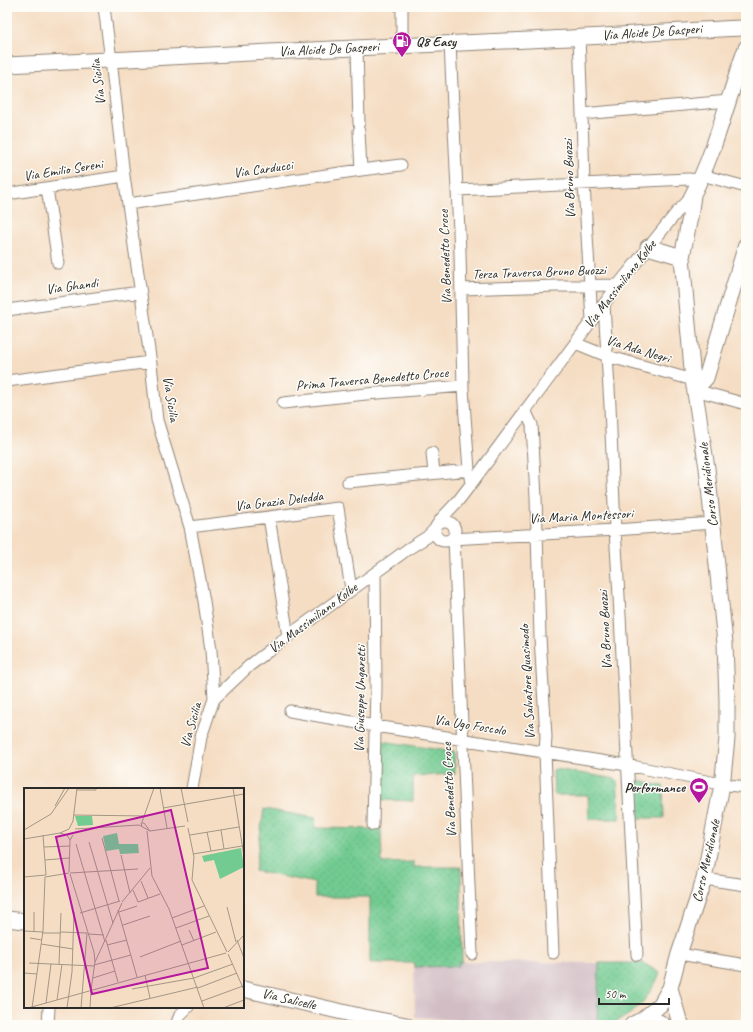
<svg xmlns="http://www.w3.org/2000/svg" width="753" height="1032" font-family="Caveat,sans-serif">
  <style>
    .industrial { fill: #d2bdc5 }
    .grass { fill: url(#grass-dots); stroke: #4e7b5e }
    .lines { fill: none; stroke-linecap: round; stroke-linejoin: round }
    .street-casing { stroke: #908477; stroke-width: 13 }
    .secondary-casing { stroke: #908477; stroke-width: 17 }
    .street { stroke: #fff; stroke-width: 11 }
    .secondary { stroke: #fff; stroke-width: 15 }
    .labels { text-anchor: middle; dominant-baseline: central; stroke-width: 3; stroke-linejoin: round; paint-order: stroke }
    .street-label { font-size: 14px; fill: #2b2b2b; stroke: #fdfcf7 }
    .poi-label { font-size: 14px; font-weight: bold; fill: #2b2b2b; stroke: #fdfcf7; text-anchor: start }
    .inset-road { fill: none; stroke: #a49686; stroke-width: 1 }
    .view { fill: #b5179e; fill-opacity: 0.15; stroke: #b5179e; stroke-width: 2 }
    .inset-edge { fill: none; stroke: #2b2b2b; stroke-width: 2 }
  </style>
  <defs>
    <pattern id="grass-dots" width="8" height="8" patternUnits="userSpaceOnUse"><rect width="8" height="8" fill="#72cb91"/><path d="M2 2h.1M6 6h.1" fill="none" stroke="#63ae7d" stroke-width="1.8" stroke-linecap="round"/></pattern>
  </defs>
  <rect width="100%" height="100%" fill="#fdfcf7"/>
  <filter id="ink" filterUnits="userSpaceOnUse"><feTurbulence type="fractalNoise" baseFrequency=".025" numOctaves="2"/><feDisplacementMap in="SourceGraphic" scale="8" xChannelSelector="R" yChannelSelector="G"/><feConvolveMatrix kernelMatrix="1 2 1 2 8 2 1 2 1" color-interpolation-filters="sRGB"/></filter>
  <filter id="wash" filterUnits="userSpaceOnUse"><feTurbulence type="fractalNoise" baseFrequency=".012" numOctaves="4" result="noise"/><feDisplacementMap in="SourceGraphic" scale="16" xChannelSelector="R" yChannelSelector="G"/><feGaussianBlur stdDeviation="0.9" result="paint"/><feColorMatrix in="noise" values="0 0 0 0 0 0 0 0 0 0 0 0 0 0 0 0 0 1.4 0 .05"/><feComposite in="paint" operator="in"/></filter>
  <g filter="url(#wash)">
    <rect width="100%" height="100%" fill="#f5ddc3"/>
    <path class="industrial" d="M 459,962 L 599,963 L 597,1025 L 532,1025 L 415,1017 L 414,967 L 459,966 Z"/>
    <path class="grass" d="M 382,741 L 454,752 L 455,774 L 413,776 L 413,801 L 382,800 Z
      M 555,769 L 616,779 L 617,782 L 620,819 L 589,819 L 588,795 L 554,795 L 553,772 L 553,770 Z
      M 638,781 L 643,781 L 651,784 L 663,786 L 664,818 L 635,818 L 634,784 L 635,782 Z
      M 264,809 L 315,818 L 315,828 L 381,829 L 382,863 L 414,862 L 414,867 L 461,867 L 462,962 L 459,962 L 459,966 L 414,967 L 414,963 L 370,963 L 370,897 L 315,897 L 315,883 L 255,871 Z
      M 599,963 L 643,963 L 660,973 C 657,979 655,985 651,990 C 640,1009 620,1025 597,1025 Z"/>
  </g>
  <g filter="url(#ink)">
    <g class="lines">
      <g class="street-casing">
        <path id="street" d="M 104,7 L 111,60 L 124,176 L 151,364 L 157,420 L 190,527 L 204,601 L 211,650 L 214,699 L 201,737 L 192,789
          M 579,37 L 582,114 L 584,184 L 592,320
          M 450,44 L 460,252 L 463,389 L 469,470 L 471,484
          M 402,45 L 402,7
          M 357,48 L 359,123
          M 582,114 L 729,101
          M 359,131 L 361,170
          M 702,175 L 746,187
          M 47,188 L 58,263
          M 457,190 L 688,179 L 700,180
          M 7,194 L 124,176
          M 128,204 L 361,170 L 401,165
          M 461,289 L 557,286 L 618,285
          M 604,304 L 610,406 L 615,530 L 619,596 L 637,955
          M 7,310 L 140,292
          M 575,343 L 607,356 L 693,380
          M 7,381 L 150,362
          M 695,390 L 746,404
          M 283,403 L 366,394 L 463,386
          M 525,410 L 532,425 L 536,497 L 540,637 L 546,737 L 545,752 L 553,953
          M 432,453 L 434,473
          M 348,482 L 469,470
          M 269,517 L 288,636
          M435 531a10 10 0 1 1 20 0a10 10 0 1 1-20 0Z
          M 437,525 L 441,519 L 458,501 L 471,484 L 618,285 L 677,212 L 691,198
          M 190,527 L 338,508 L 351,589
          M 451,539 L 615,530 L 713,523
          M 454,539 L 472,954
          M 214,699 L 249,666 L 288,636 L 408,549 L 427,537 L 436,528
          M 290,711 L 375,726 L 627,765 L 716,783
          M 728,785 L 746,787
          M 373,825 L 376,687 L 375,573
          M 704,879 L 746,885
          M 679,954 L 746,965
          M 48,1025 L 49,1007
          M 176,1025 L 180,1015 L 188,1007"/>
      </g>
      <g class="secondary-casing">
        <path id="secondary" d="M 7,65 C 188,56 368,47 549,39 C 615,36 680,30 746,28
          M 693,195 L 690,217 L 682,257 L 693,380 L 707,468 L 725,643 L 727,700 L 727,738 L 723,777
          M 691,198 C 716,151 728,97 746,48
          M 648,247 L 682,257
          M 695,390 L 706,378 L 746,245
          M 7,919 L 25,921
          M 670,988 L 679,1020 L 682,1025
          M 243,989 L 364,1017 L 406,1025
          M 642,1020 L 660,1005 L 670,988 L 679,954 L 704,879 L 721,790
          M 632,1025 C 642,1018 653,1017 663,1025"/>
      </g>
      <use href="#street" class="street"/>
      <use href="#secondary" class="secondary"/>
    </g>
  </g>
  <defs>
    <g id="fuel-pin" transform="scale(1)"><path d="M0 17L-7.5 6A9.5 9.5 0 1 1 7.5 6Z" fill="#b5179e" stroke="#fdfcf7"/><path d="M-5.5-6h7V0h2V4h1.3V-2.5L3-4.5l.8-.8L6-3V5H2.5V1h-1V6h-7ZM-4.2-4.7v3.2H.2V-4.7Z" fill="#fff"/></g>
    <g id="stadium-pin" transform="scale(1)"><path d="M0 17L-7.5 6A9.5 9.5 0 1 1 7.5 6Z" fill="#b5179e" stroke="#fdfcf7"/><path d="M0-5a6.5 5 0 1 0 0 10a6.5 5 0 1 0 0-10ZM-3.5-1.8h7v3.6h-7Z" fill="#fff"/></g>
  </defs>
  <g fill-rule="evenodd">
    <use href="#fuel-pin" x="402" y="41"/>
    <use href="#stadium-pin" x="699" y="787"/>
  </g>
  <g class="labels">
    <g class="street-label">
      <text transform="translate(652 32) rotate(-4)">Via Alcide De Gasperi</text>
      <text transform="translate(329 49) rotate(-3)">Via Alcide De Gasperi</text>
      <text transform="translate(98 82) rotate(-97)">Via Sicilia</text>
      <text transform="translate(263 169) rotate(-8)">Via Carducci</text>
      <text transform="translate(63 170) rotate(-9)">Via Emilio Sereni</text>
      <text transform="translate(569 179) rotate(-92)">Via Bruno Buozzi</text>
      <text transform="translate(445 257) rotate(-92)">Via Benedetto Croce</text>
      <text transform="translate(539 272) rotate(-2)">Terza Traversa Bruno Buozzi</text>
      <text transform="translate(620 284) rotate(-52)">Via Massimiliano Kolbe</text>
      <text transform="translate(72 286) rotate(-8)">Via Ghandi</text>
      <text transform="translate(638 349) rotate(17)">Via Ada Negri</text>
      <text transform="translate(372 379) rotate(-5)">Prima Traversa Benedetto Croce</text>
      <text transform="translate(171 399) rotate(81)">Via Sicilia</text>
      <text transform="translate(708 485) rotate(-97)">Corso Meridionale</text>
      <text transform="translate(279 501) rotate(-7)">Via Grazia Deledda</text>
      <text transform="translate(581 516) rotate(-3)">Via Maria Montessori</text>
      <text transform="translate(313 618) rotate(-37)">Via Massimiliano Kolbe</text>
      <text transform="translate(605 630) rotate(-93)">Via Bruno Buozzi</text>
      <text transform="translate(527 682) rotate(-93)">Via Salvatore Quasimodo</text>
      <text transform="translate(360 699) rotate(-89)">Via Giuseppe Ungaretti</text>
      <text transform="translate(191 725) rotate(-74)">Via Sicilia</text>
      <text transform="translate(470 725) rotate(9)">Via Ugo Foscolo</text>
      <text transform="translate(449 790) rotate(-93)">Via Benedetto Croce</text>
      <text transform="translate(706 861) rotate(-77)">Corso Meridionale</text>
      <text transform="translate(289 999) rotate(13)">Via Salicelle</text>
    </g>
    <g class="poi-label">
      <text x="416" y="41">Q8 Easy</text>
      <text x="685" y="787" text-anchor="end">Performance</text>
    </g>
  </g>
  <g transform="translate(24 788)">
    <rect width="220" height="220" fill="#f5ddc3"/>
    <path d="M 51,28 L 68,28 L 69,37 L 54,38 ZM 93,45 L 95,56 L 114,56 L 115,65 L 96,66 L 95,61 L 82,63 L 79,48 Z" fill="#72cb91"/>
    <path d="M 217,60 L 220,79 L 196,91 L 190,72 L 180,74 L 178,68 Z" fill="#72cb91"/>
    <path d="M 211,63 L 212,70 L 200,72 L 199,65 ZM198.5 79a5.5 5.5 0 1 1 11 0a5.5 5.5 0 1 1-11 0Z" fill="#72cb91"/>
    <path class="inset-road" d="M 136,0 L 143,40M 157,0 L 164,34M 209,0 L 220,68M 53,2 L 72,2 L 72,0M 31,18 L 41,0M 139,20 L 220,6M 50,27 L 121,28M 118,34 L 130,0M 164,40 L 170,69 L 168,92 L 203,164M 51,41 L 115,37 L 126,43 L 120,35 L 117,35 L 118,38M 0,42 L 27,26 L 45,0M 197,42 L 200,61M 123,43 L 128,88 L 145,121 L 180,220M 126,43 L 161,38M 183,44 L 187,63M 36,45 L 43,47 L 46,52M 166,47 L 215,39M 78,50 L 95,113M 0,51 L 36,45 L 45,41 L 49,33 L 53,0M 65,54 L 89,135M 52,56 L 81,154M 20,59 L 46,58M 169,66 L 218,58M 97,67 L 106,105M 21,72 L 45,70M 45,84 L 46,52 L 49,47M 46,85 L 114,81M 46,86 L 70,164 L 71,174M 0,89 L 22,87 L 19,47M 117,93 L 124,110M 109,102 L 114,114 L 136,106M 98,114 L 126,80M 203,119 L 212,154M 94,122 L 113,189M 10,124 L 10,144M 95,124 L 113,118M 56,125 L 96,113M 148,130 L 180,118M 99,137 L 126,128M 152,140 L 185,128M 165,142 L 170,153M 0,143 L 19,144M 37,144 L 63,145 L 57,220M 19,145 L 37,145M 64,146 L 80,147M 6,150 L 18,152M 82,152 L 94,194M 213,152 L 220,170M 17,156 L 49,161M 83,157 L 103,152M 158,157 L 192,144M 204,164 L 220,147M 204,166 L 220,202M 116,169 L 157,153M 5,175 L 70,178M 35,176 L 37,125M 70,177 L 107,167M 0,185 L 13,186M 121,187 L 126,210M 69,190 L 91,183M 174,200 L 213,185M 108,201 L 170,190 L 209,176M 67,202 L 71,174 L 98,115M 33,212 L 38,176M 178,213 L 219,198M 22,215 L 27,176M 4,220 L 202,165M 8,220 L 19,143 L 21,89 L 45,85M 43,220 L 48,184 L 50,124M 66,220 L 67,202M 86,220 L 174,199M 199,220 L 220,212"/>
    <path class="view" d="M 147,22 L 184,180 L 68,206 L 32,49 Z"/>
    <rect width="220" height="220" class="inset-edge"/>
  </g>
  <rect width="753" height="1032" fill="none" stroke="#fdfcf7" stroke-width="24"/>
  <path d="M599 998v6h70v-6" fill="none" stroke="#2b2b2b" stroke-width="2"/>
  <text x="605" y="998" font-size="12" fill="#2b2b2b" stroke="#fdfcf7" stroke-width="3" paint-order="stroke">50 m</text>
</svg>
